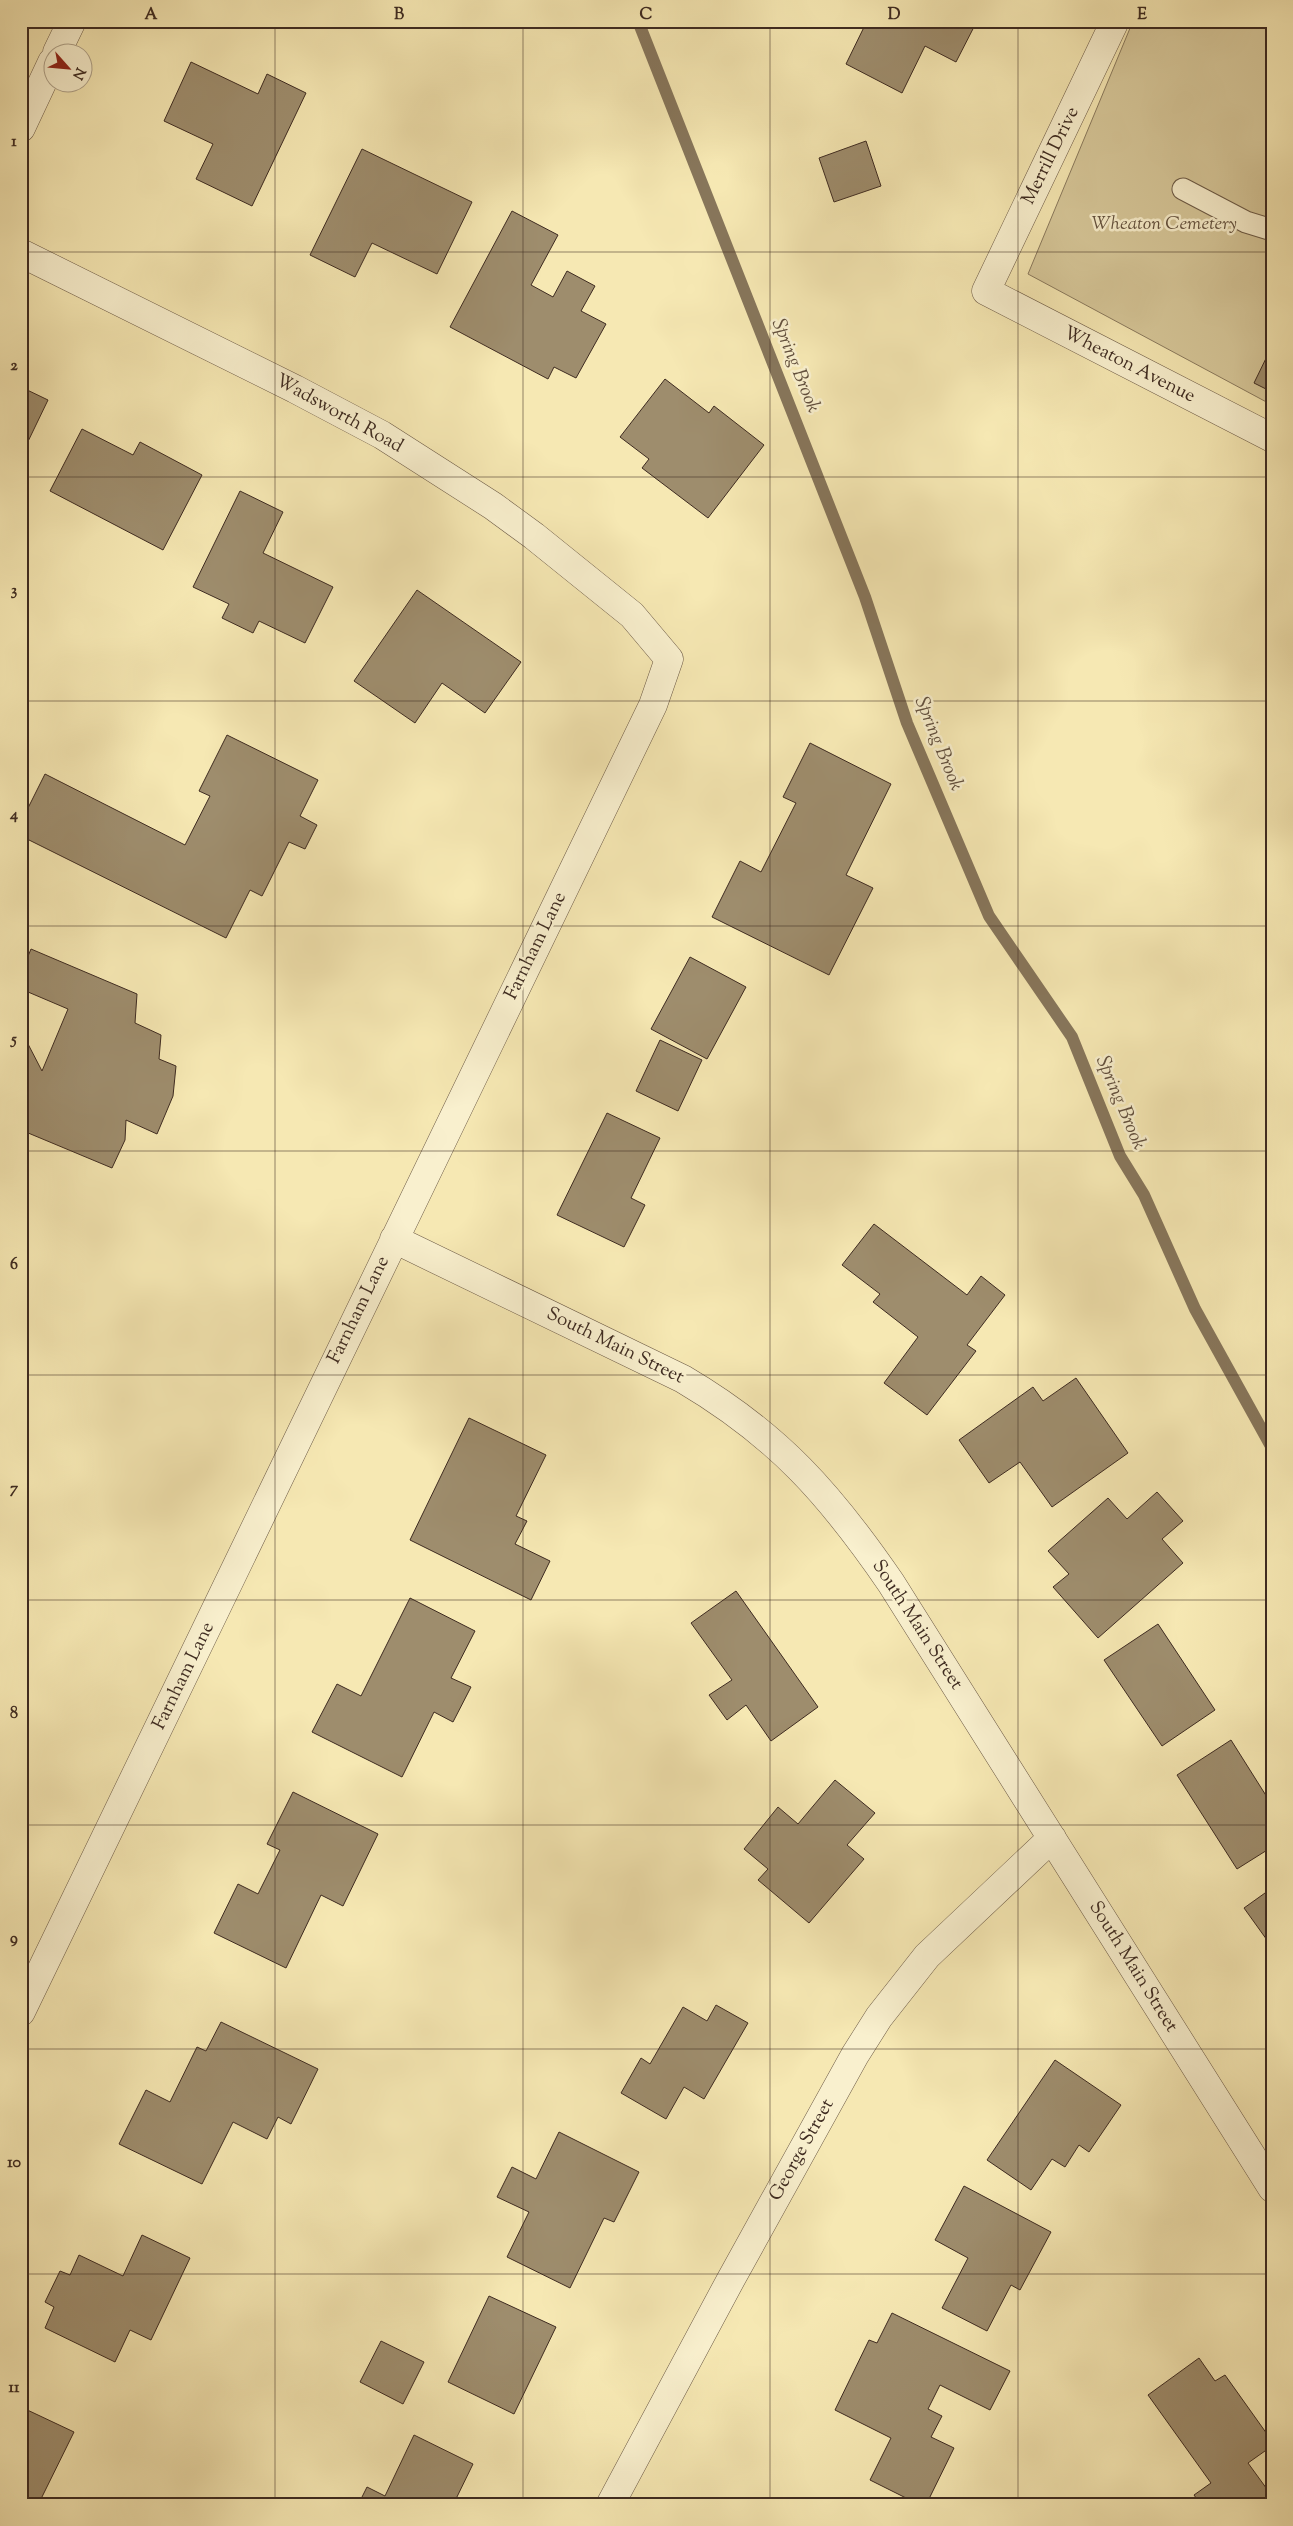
<svg xmlns="http://www.w3.org/2000/svg" width="1293" height="2526" font-family="'Sorts Mill Goudy',serif">
  <style>
    .green { fill: #d7c89a; stroke: #8a7a5e }
    .lines { fill: none; stroke-linecap: round; stroke-linejoin: round }
    .stream { stroke: #87765b; stroke-width: 12 }
    .building { fill: #9e8d6d; stroke: #3e2b21 }
    .service-casing { stroke: #6c5a46; stroke-width: 23 }
    .minor-casing { stroke: #6c5a46; stroke-width: 29 }
    .service { stroke: #f9f0ce; stroke-width: 21 }
    .minor { stroke: #f9f0ce; stroke-width: 28 }
    .grid { fill: none; stroke: #3e2b21; stroke-width: 1; stroke-opacity: 0.55 }
    .labels { text-anchor: middle; dominant-baseline: central; stroke-width: 5; stroke-linejoin: round; paint-order: stroke }
    .street-label { font-size: 19px; fill: #3e2b21; stroke: #f9f0ce }
    .park-label { font-size: 19px; font-style: italic; fill: #64523f; stroke: #f9f0ce }
    .water-label { font-size: 20px; font-style: italic; fill: #62503e; stroke: #f9f0ce }
    .neatline { fill: none; stroke: #3e2b21; stroke-width: 2 }
    .grid-label { font-size: 16px; text-anchor: middle; font-weight: bold; fill: #3e2b21 }
  </style>
  <rect width="100%" height="100%" fill="#f6e8b3"/>
  <filter id="stains"><feTurbulence type="fractalNoise" baseFrequency=".004" numOctaves="4"/><feColorMatrix values="0 0 0 0 .2 0 0 0 0 .09 0 0 0 0 .02 0 0 0 .5 -.17"/></filter>
  <radialGradient id="worn" r=".72"><stop offset=".6" stop-color="#630" stop-opacity="0"/><stop offset="1" stop-color="#630" stop-opacity=".3"/></radialGradient>
  <path class="green" d="M 1133,21 L 1272,21 L 1272,405 L 1028,274 Z"/>
  <g class="lines">
    <path class="stream" d="M 638,21 L 865,597 L 907,723 L 989,916 L 1072,1037 L 1120,1156 L 1144,1195 L 1195,1309 L 1272,1448"/>
  </g>
  <path class="building" d="M 867,21 L 977,21 L 956,62 L 925,46 L 902,93 L 846,64 Z
    M 191,62 L 258,94 L 267,74 L 306,93 L 252,206 L 196,179 L 213,144 L 164,121 Z
    M 866,141 L 881,186 L 834,202 L 819,158 Z
    M 362,149 L 472,202 L 437,274 L 372,243 L 355,277 L 310,255 Z
    M 512,211 L 558,235 L 531,285 L 553,297 L 567,271 L 595,286 L 581,311 L 606,324 L 576,378 L 554,367 L 548,379 L 450,327 Z
    M 1272,346 L 1272,392 L 1254,383 Z
    M 665,379 L 709,413 L 714,406 L 764,445 L 708,518 L 642,468 L 649,459 L 620,437 Z
    M 21,387 L 48,400 L 21,456 Z
    M 82,429 L 133,455 L 140,442 L 202,475 L 163,550 L 50,491 Z
    M 240,491 L 283,512 L 263,553 L 333,587 L 305,643 L 259,621 L 253,633 L 222,618 L 229,604 L 193,587 Z
    M 417,590 L 521,662 L 485,713 L 442,683 L 415,723 L 354,681 Z
    M 227,735 L 318,780 L 300,816 L 317,825 L 305,849 L 289,842 L 262,896 L 250,890 L 226,938 L 21,836 L 21,822 L 45,774 L 185,845 L 210,796 L 199,791 Z
    M 810,743 L 891,784 L 846,875 L 873,888 L 829,975 L 712,917 L 740,861 L 761,872 L 796,803 L 783,797 Z
    M 31,949 L 137,994 L 135,1023 L 161,1035 L 159,1059 L 176,1066 L 173,1096 L 157,1134 L 126,1120 L 125,1140 L 112,1168 L 21,1130 L 21,1041 L 28,1044 L 42,1071 L 68,1009 L 21,989 L 21,973 Z
    M 690,957 L 746,987 L 707,1059 L 651,1029 Z
    M 660,1040 L 702,1060 L 678,1111 L 636,1091 Z
    M 607,1113 L 660,1138 L 631,1198 L 645,1205 L 624,1247 L 557,1215 Z
    M 874,1224 L 967,1295 L 981,1276 L 1005,1295 L 967,1345 L 976,1351 L 927,1415 L 884,1383 L 918,1337 L 873,1302 L 880,1294 L 842,1265 Z
    M 1076,1378 L 1128,1453 L 1052,1507 L 1020,1462 L 989,1483 L 959,1440 L 1033,1387 L 1043,1401 Z
    M 469,1418 L 546,1455 L 516,1516 L 527,1521 L 515,1544 L 550,1561 L 531,1600 L 410,1540 Z
    M 1157,1492 L 1183,1521 L 1162,1539 L 1183,1563 L 1098,1638 L 1053,1587 L 1069,1574 L 1048,1551 L 1108,1498 L 1127,1519 Z
    M 736,1591 L 818,1707 L 771,1741 L 746,1705 L 727,1720 L 709,1695 L 732,1680 L 691,1623 Z
    M 410,1598 L 475,1631 L 451,1678 L 471,1687 L 453,1722 L 434,1712 L 402,1777 L 312,1732 L 337,1684 L 361,1696 Z
    M 1158,1624 L 1215,1710 L 1162,1746 L 1104,1660 Z
    M 1231,1740 L 1272,1805 L 1272,1847 L 1237,1869 L 1177,1775 Z
    M 835,1780 L 875,1813 L 847,1845 L 864,1859 L 809,1923 L 758,1880 L 768,1869 L 744,1849 L 778,1807 L 798,1824 Z
    M 293,1792 L 378,1834 L 343,1906 L 321,1895 L 286,1968 L 214,1933 L 238,1884 L 258,1894 L 280,1850 L 267,1844 Z
    M 1272,1888 L 1272,1947 L 1244,1908 Z
    M 716,2005 L 748,2023 L 704,2099 L 684,2087 L 666,2119 L 621,2093 L 641,2058 L 650,2064 L 683,2007 L 707,2021 Z
    M 221,2022 L 318,2069 L 291,2124 L 278,2117 L 267,2139 L 233,2122 L 202,2184 L 119,2144 L 146,2090 L 170,2102 L 197,2047 L 206,2051 Z
    M 1055,2060 L 1121,2105 L 1089,2152 L 1079,2145 L 1065,2167 L 1052,2159 L 1031,2190 L 987,2160 Z
    M 559,2132 L 639,2172 L 614,2222 L 604,2218 L 570,2288 L 507,2257 L 529,2212 L 497,2197 L 512,2167 L 536,2179 Z
    M 964,2186 L 1051,2232 L 1020,2290 L 1011,2285 L 987,2331 L 942,2308 L 968,2258 L 935,2240 Z
    M 142,2235 L 190,2258 L 151,2340 L 130,2330 L 115,2362 L 45,2328 L 54,2307 L 45,2302 L 60,2271 L 70,2275 L 79,2255 L 123,2276 Z
    M 489,2296 L 556,2327 L 514,2414 L 448,2382 Z
    M 892,2313 L 1010,2371 L 990,2410 L 940,2385 L 928,2409 L 942,2416 L 931,2437 L 954,2448 L 926,2505 L 920,2505 L 870,2480 L 891,2438 L 835,2410 L 869,2340 L 877,2343 Z
    M 381,2341 L 424,2362 L 403,2404 L 360,2382 Z
    M 1199,2358 L 1215,2381 L 1225,2375 L 1272,2441 L 1272,2446 L 1248,2463 L 1272,2496 L 1260,2505 L 1201,2505 L 1194,2495 L 1211,2483 L 1148,2395 Z
    M 21,2407 L 74,2432 L 38,2505 L 21,2505 Z
    M 414,2435 L 473,2464 L 453,2505 L 358,2505 L 367,2487 L 385,2496 Z"/>
  <g class="lines">
    <g class="service-casing">
      <path id="service" d="M 1183,189 L 1246,222 L 1272,230"/>
    </g>
    <g class="minor-casing">
      <path id="minor" d="M 1115,21 L 986,291 L 1272,438
        M 57,52 L 72,21
        M 21,128 L 52,62
        M 21,253 L 295,389 L 382,435 L 493,506 L 534,536 L 632,615 L 669,659 L 653,705 L 21,2012
        M 394,1239 L 683,1379 C 778,1435 830,1494 891,1583 L 1272,2188
        M 610,2505 L 730,2281 L 855,2055 L 879,2017 L 927,1956 L 1052,1838"/>
    </g>
    <use href="#service" class="service"/>
    <use href="#minor" class="minor"/>
  </g>
  <path class="grid" d="M 275,21 L 275,2505M 523,21 L 523,2505M 770,21 L 770,2505M 1018,21 L 1018,2505M 21,252 L 1272,252M 21,477 L 1272,477M 21,701 L 1272,701M 21,926 L 1272,926M 21,1151 L 1272,1151M 21,1375 L 1272,1375M 21,1600 L 1272,1600M 21,1825 L 1272,1825M 21,2049 L 1272,2049M 21,2274 L 1272,2274"/>
  <g class="labels">
    <g class="street-label">
      <text transform="translate(1051 156) rotate(-64)">Merrill Drive</text>
      <text transform="translate(1129 365) rotate(27)">Wheaton Avenue</text>
      <text transform="translate(339 414) rotate(29)">Wadsworth Road</text>
      <text transform="translate(536 946) rotate(-64)">Farnham Lane</text>
      <text transform="translate(359 1310) rotate(-64)">Farnham Lane</text>
      <text transform="translate(615 1346) rotate(26)">South Main Street</text>
      <text transform="translate(917 1625) rotate(57)">South Main Street</text>
      <text transform="translate(184 1676) rotate(-64)">Farnham Lane</text>
      <text transform="translate(1133 1967) rotate(58)">South Main Street</text>
      <text transform="translate(802 2150) rotate(-61)">George Street</text>
    </g>
    <g class="park-label">
      <text x="1164" y="224">Wheaton Cemetery</text>
    </g>
    <g class="water-label">
      <text transform="translate(795 366) rotate(68)">Spring Brook</text>
      <text transform="translate(938 744) rotate(68)">Spring Brook</text>
      <text transform="translate(1120 1103) rotate(67)">Spring Brook</text>
    </g>
  </g>
  <rect width="1293" height="2526" fill="none" stroke="#f6e8b3" stroke-width="55"/>
  <g transform="translate(68 68) rotate(117)"><circle r="24" fill="#f9f0ce" stroke="#aea189"/>
  <path d="M0-4L9 19L0 12L-9 19Z" fill="#8f2418"/>
  <text y="-8" font-size="14" font-weight="bold" text-anchor="middle" fill="#3e2b21">N</text>
  </g>
  <rect x="28" y="28" width="1238" height="2470" class="neatline"/>
  <g class="grid-label">
    <text x="151" y="19">A</text>
    <text x="399" y="19">B</text>
    <text x="646" y="19">C</text>
    <text x="894" y="19">D</text>
    <text x="1142" y="19">E</text>
    <text x="14" y="146">1</text>
    <text x="14" y="370">2</text>
    <text x="14" y="595">3</text>
    <text x="14" y="819">4</text>
    <text x="14" y="1044">5</text>
    <text x="14" y="1269">6</text>
    <text x="14" y="1493">7</text>
    <text x="14" y="1718">8</text>
    <text x="14" y="1943">9</text>
    <text x="14" y="2167">10</text>
    <text x="14" y="2392">11</text>
  </g>
  <rect width="100%" height="100%" filter="url(#stains)"/>
  <rect width="100%" height="100%" fill="url(#worn)"/>
</svg>
